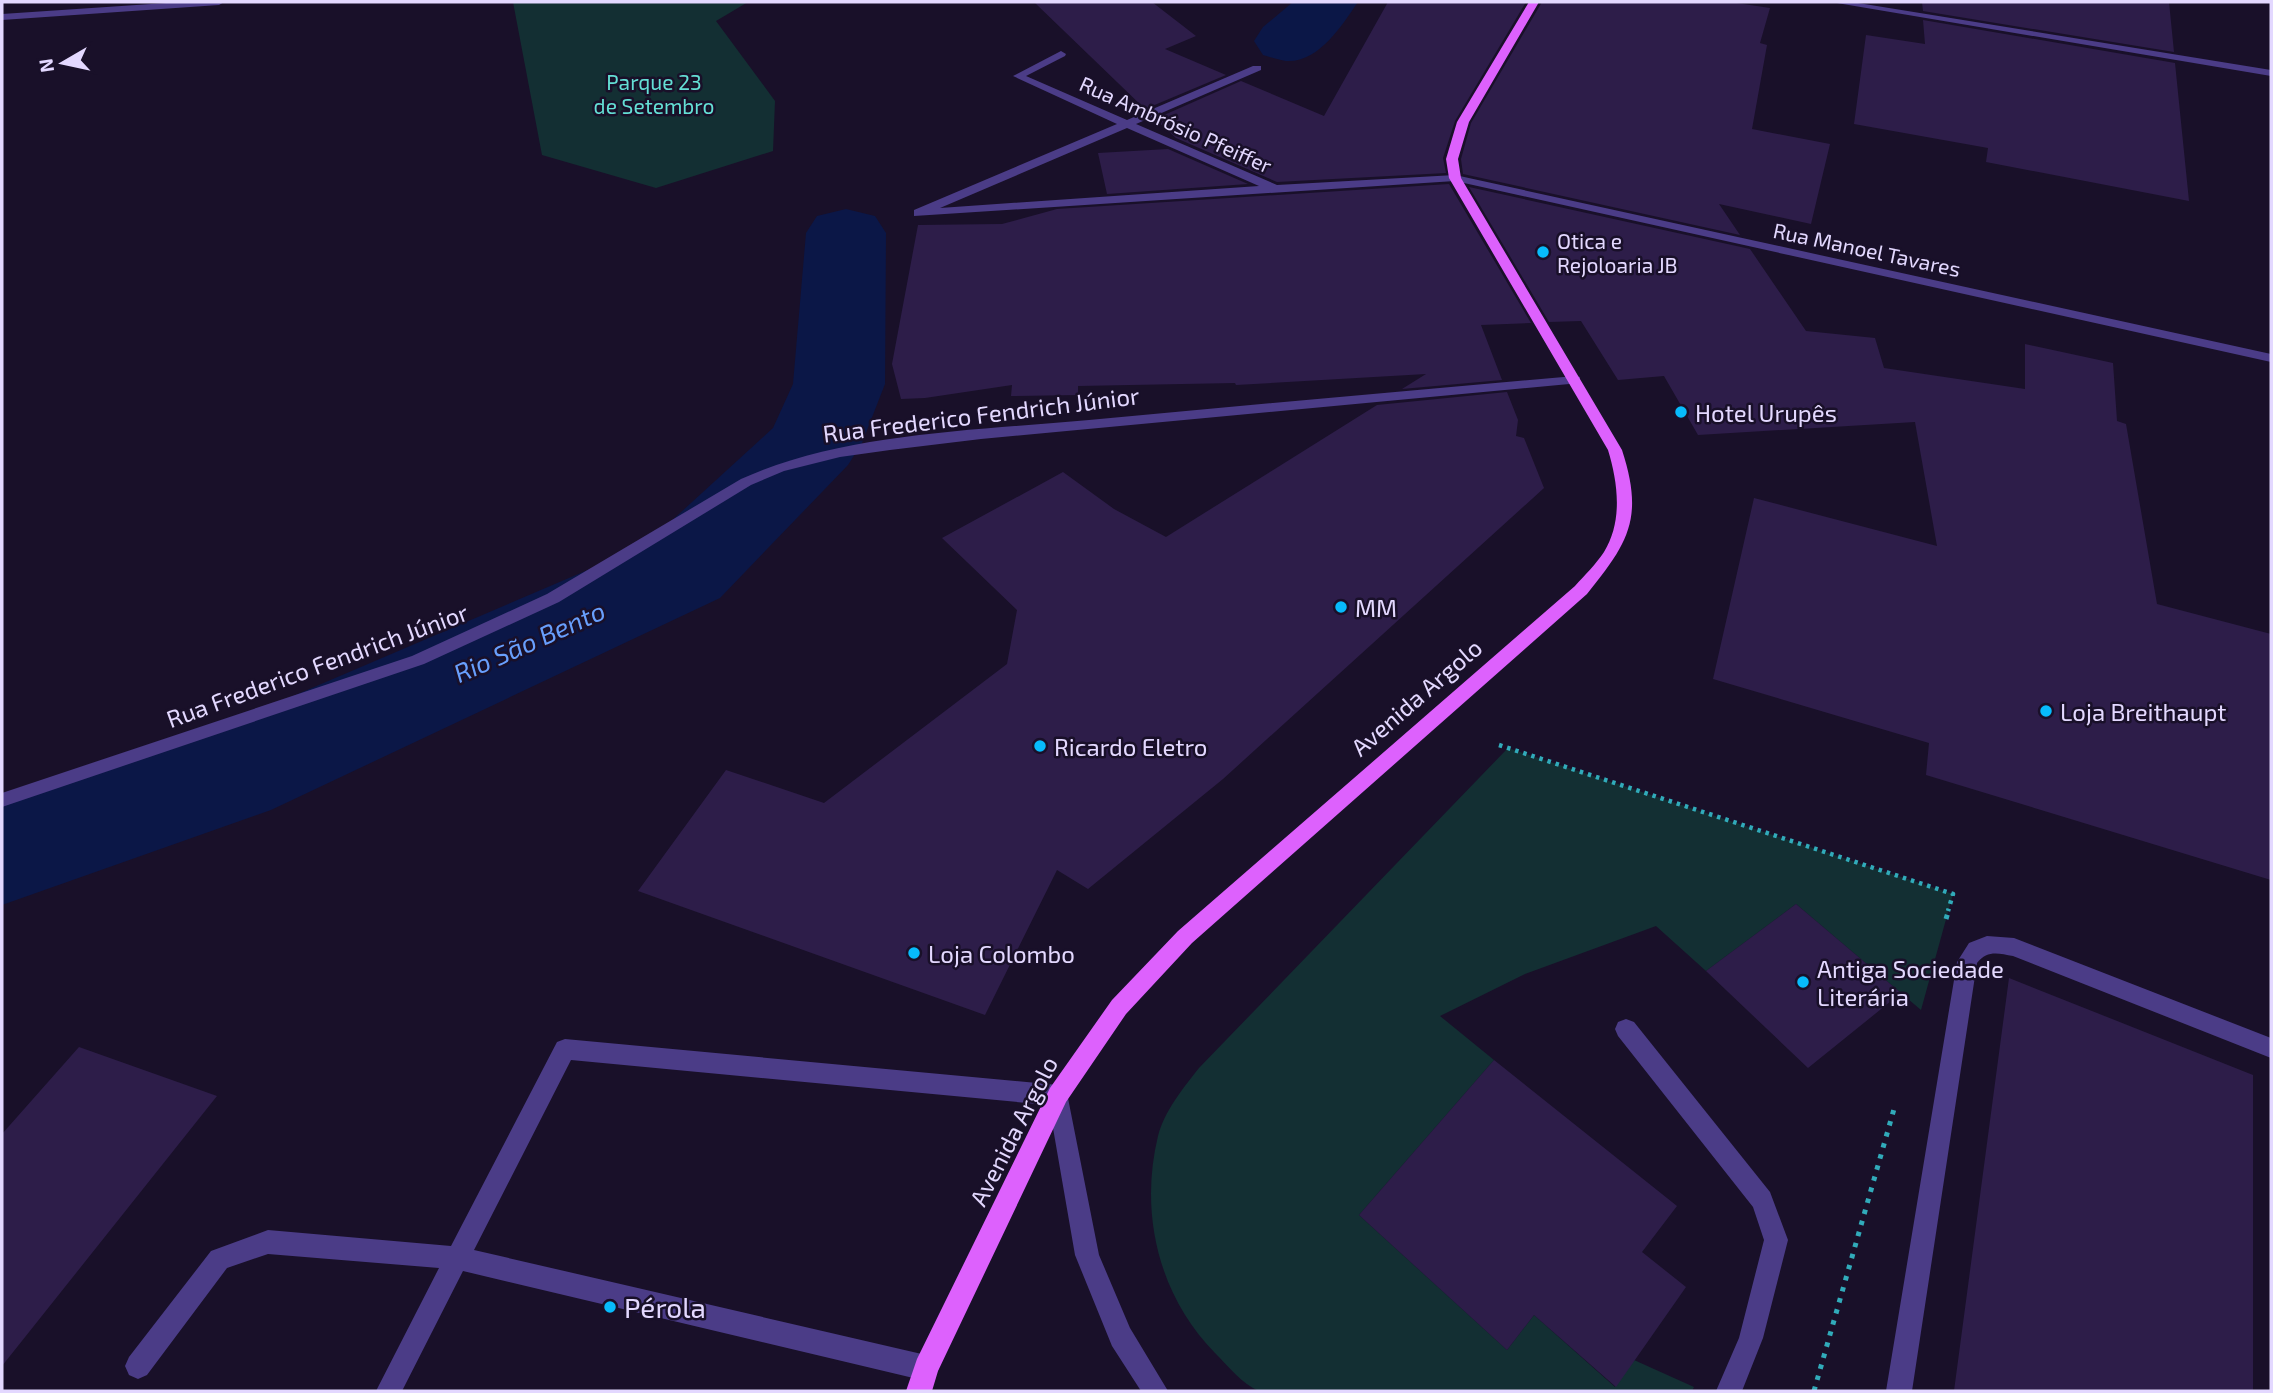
<svg xmlns="http://www.w3.org/2000/svg" width="2273" height="1393" font-family="'Exo 2',sans-serif">
  <style>
    .green { fill: #132f33 }
    .lines { fill: none; stroke-linecap: round; stroke-linejoin: round }
    .river { fill: #0b1747; fill-rule: evenodd }
    .building { fill: #2d1d49 }
    .path-far1 { stroke: #31abba; stroke-width: 4.5; stroke-dasharray: 3.5 5; stroke-linecap: butt }
    .path { stroke: #31abba; stroke-width: 5; stroke-dasharray: 4.5 7; stroke-linecap: butt }
    .minor { fill: #4b3c87; fill-rule: evenodd }
    .major { fill: #dd61fd; fill-rule: evenodd }
    .poi-dot { fill: #07bbfc; stroke: #191029; stroke-width: 2.5 }
    .labels { text-anchor: middle; dominant-baseline: central; stroke-width: 5; stroke-linejoin: round; paint-order: stroke }
    .far-park-label { font-size: 21px; fill: #64dfd5; stroke: #191029 }
    .far-street-label { font-size: 21px; fill: #e3d8ff; stroke: #191029 }
    .far-poi-label { font-size: 21px; fill: #e3d8ff; stroke: #191029; text-anchor: start }
    .poi-label { font-size: 24px; fill: #e3d8ff; stroke: #191029; text-anchor: start }
    .street-label { font-size: 24px; fill: #e3d8ff; stroke: #191029 }
    .water-label { font-size: 26px; font-style: italic; fill: #689ffd; stroke: #191029 }
    .near-poi-label { font-size: 28px; fill: #e3d8ff; stroke: #191029; text-anchor: start }
  </style>
  <rect width="100%" height="100%" fill="#191029"/>
  <path class="green" d="M 513,2 L 748,2 L 716,21 L 775,101 L 773,151 L 656,188 L 542,155 Z
    M 1508,748 L 1953,894 L 1921,1010 L 1796,904 L 1706,971 L 1656,926 L 1525,974 L 1440,1016 L 1494,1060 L 1359,1215 L 1507,1350 L 1534,1315 L 1615,1387 L 1634,1360 L 1694,1387 L 1692,1391 L 1259,1391 C 1241,1383 1229,1367 1215,1353 C 1159,1296 1139,1214 1158,1136 C 1164,1112 1183,1088 1199,1068 Z"/>
  <g class="lines">
    <path class="river" d="M 1293,2 L 1358,2 C 1342,25 1319,63 1286,61 C 1279,60 1270,57 1263,55 L 1254,41 L 1263,27 Z
      M 846,209 L 875,216 L 886,233 L 885,384 L 862,443 L 848,465 L 720,598 L 271,810 L 2,905 L 2,799 L 190,740 L 644,546 L 773,428 L 793,384 L 806,233 L 817,216 Z"/>
  </g>
  <path class="building" d="M 1034,2 L 1152,2 L 1196,36 L 1165,49 L 1226,75 L 1145,109 Z
    M 1388,2 L 1526,2 L 1455,121 L 1443,158 L 1446,173 L 1277,182 L 1176,138 L 1155,119 L 1241,81 L 1324,116 Z
    M 1542,2 L 1730,2 L 1770,8 L 1760,43 L 1767,45 L 1752,129 L 1830,144 L 1811,224 L 1719,204 L 1740,235 L 1463,174 L 1461,159 L 1471,123 Z
    M 1922,2 L 2169,2 L 2174,52 L 1923,11 Z
    M 1923,20 L 2175,63 L 2189,201 L 1986,162 L 1988,148 L 1854,124 L 1866,35 L 1925,44 Z
    M 1168,149 L 1248,184 L 1107,194 L 1098,153 Z
    M 1449,184 L 1531,323 L 1481,325 L 1502,380 L 1402,389 L 1426,374 L 1236,385 L 1235,383 L 1078,386 L 1078,395 L 1011,396 L 1012,385 L 925,398 L 901,399 L 892,364 L 918,225 L 1002,224 L 1057,209 Z
    M 1469,187 L 1750,249 L 1806,331 L 1875,338 L 1884,368 L 2025,389 L 2025,344 L 2113,363 L 2117,421 L 2126,424 L 2157,604 L 2271,634 L 2271,880 L 1926,775 L 1929,743 L 1713,679 L 1754,498 L 1937,546 L 1915,422 L 1698,435 L 1664,376 L 1618,380 L 1581,321 L 1549,322 Z
    M 1507,392 L 1518,420 L 1516,436 L 1524,438 L 1544,488 L 1223,779 L 1088,889 L 1057,870 L 985,1015 L 638,891 L 726,770 L 824,803 L 1007,664 L 1017,610 L 942,538 L 1063,472 L 1114,509 L 1166,537 L 1377,405 Z
    M 1796,904 L 1901,993 L 1808,1068 L 1706,971 Z
    M 2009,978 L 2253,1075 L 2253,1391 L 1954,1391 Z
    M 79,1047 L 217,1096 L 2,1366 L 2,1134 Z
    M 1494,1060 L 1677,1206 L 1642,1252 L 1686,1287 L 1616,1387 L 1534,1315 L 1507,1350 L 1359,1215 Z"/>
  <g class="lines">
    <path class="path-far1" d="M 1499,745 L 1953,894 L 1948,911"/>
    <path class="path" d="M 1946,919 L 1949,909
      M 1814,1391 L 1894,1109"/>
    <path class="minor" d="M 181,2 L 224,2 L 219,5 L 2,20 L 2,14 Z
      M 1831,2 L 1852,2 L 2271,70 L 2271,76 Z
      M 1061,51 L 1066,54 L 1065,56 L 1026,76 L 1127,120 L 1253,66 L 1261,66 L 1261,70 L 1136,124 L 1277,185 L 1455,175 L 2271,354 L 2271,362 L 1455,181 L 914,216 L 914,210 L 1117,124 L 1013,76 ZM 1127,128 L 1259,186 L 940,208 Z
      M 1575,376 L 1580,377 L 1580,383 L 981,439 L 890,450 L 840,457 L 784,471 L 751,485 L 559,602 L 424,664 L 2,807 L 2,793 L 412,656 L 547,594 L 741,479 C 841,433 979,430 1089,420 C 1251,405 1413,390 1575,376 Z
      M 1987,936 L 2014,938 L 2271,1038 L 2271,1058 L 2013,956 C 1998,953 1987,950 1977,963 L 1912,1391 L 1886,1391 L 1957,962 L 1969,943 Z
      M 1626,1019 L 1634,1022 L 1770,1192 L 1788,1240 L 1763,1338 L 1742,1391 L 1716,1391 L 1739,1338 L 1764,1240 L 1753,1207 L 1618,1036 L 1615,1029 L 1618,1022 Z
      M 565,1039 L 1058,1085 L 1066,1088 L 1099,1255 L 1130,1328 L 1168,1391 L 1141,1391 L 1112,1346 L 1075,1255 L 1049,1105 L 571,1060 L 474,1250 L 926,1355 L 935,1359 L 939,1368 L 935,1377 L 926,1381 L 463,1271 L 402,1391 L 376,1391 L 439,1268 L 268,1254 L 227,1268 L 147,1375 L 138,1379 L 129,1375 L 125,1366 L 129,1357 L 211,1251 L 268,1230 L 451,1246 L 557,1042 Z"/>
    <path class="major" d="M 1529,2 L 1539,2 L 1469,122 L 1458,159 L 1461,178 L 1622,450 C 1644,518 1629,542 1587,594 L 1192,943 L 1126,1014 L 1066,1102 L 938,1371 L 932,1391 L 906,1391 L 917,1359 L 1050,1088 L 1112,1000 L 1178,931 L 1575,586 C 1585,575 1596,564 1604,552 C 1623,521 1618,483 1608,450 L 1449,178 L 1446,159 L 1457,122 Z"/>
  </g>
  <g class="poi-dot">
    <circle cx="1543" cy="252" r="7"/>
    <circle cx="1681" cy="412" r="7"/>
    <circle cx="1341" cy="607" r="7"/>
    <circle cx="2046" cy="711" r="7"/>
    <circle cx="1040" cy="746" r="7"/>
    <circle cx="914" cy="953" r="7"/>
    <circle cx="1803" cy="982" r="7"/>
    <circle cx="610" cy="1307" r="7"/>
  </g>
  <g class="labels">
    <g class="far-park-label">
      <text x="654" y="81">Parque 23<tspan x="654" dy="24">de Setembro</tspan></text>
    </g>
    <g class="far-street-label">
      <text transform="translate(1176 124) rotate(24)">Rua Ambrósio Pfeiffer</text>
      <text transform="translate(1867 249) rotate(12)">Rua Manoel Tavares</text>
    </g>
    <g class="far-poi-label">
      <text x="1557" y="240">Otica e<tspan x="1557" dy="24">Rejoloaria JB</tspan></text>
    </g>
    <g class="poi-label">
      <text x="1695" y="412">Hotel Urupês</text>
      <text x="1355" y="607">MM</text>
      <text x="2060" y="711">Loja Breithaupt</text>
      <text x="1054" y="746">Ricardo Eletro</text>
      <text x="928" y="953">Loja Colombo</text>
      <text x="1817" y="968">Antiga Sociedade<tspan x="1817" dy="28">Literária</tspan></text>
    </g>
    <g class="street-label">
      <text transform="translate(981 414) rotate(-7)">Rua Frederico Fendrich Júnior</text>
      <text transform="translate(317 665) rotate(-20)">Rua Frederico Fendrich Júnior</text>
      <text transform="translate(1416 697) rotate(-41)">Avenida Argolo</text>
      <text transform="translate(1013 1131) rotate(-63)">Avenida Argolo</text>
    </g>
    <g class="water-label">
      <text transform="translate(529 641) rotate(-24)">Rio São Bento</text>
    </g>
    <g class="near-poi-label">
      <text x="624" y="1307">Pérola</text>
    </g>
  </g>
  <rect width="2273" height="1393" fill="none" stroke="#e3d8ff" stroke-width="7"/>
  <g transform="translate(63 63) rotate(261)" stroke="#191029" stroke-width="5" paint-order="stroke">
  <path d="M0-5L12 26L0 18L-12 26Z" fill="#e3d8ff"/>
  <text y="-10" font-size="19" font-weight="bold" text-anchor="middle" fill="#e3d8ff">N</text>
  </g>
</svg>
